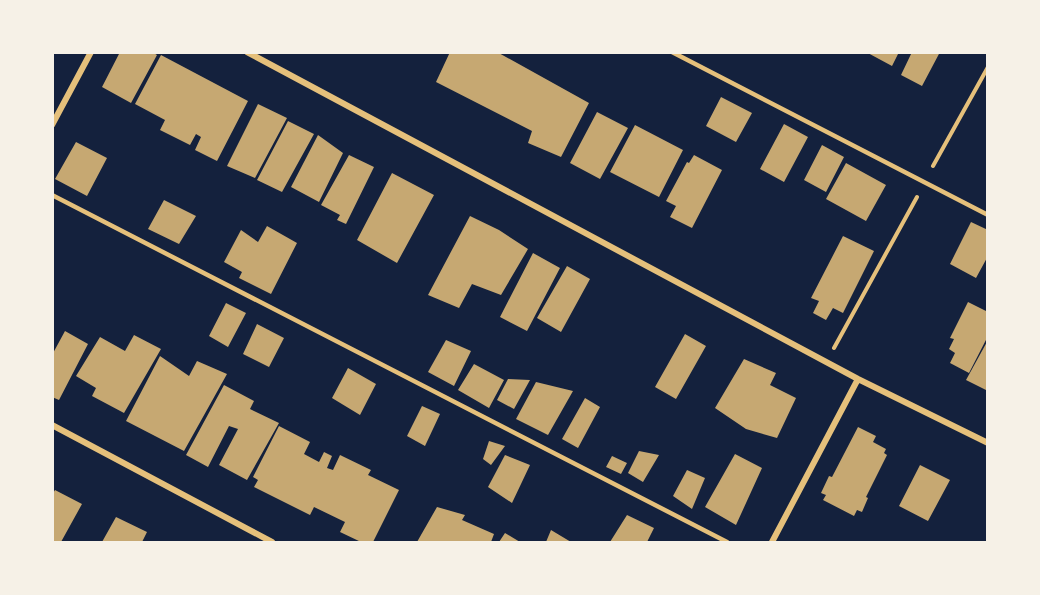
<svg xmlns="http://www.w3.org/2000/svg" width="1040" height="595" font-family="Raleway,sans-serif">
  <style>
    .building { fill: #c6a872 }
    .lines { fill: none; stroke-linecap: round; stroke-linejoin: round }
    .path { stroke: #e5c07b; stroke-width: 4 }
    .service { stroke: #e5c07b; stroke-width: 4.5 }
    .minor { stroke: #e5c07b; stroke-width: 6 }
  </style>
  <rect width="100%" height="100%" fill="#14213d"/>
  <path class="building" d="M 120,52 L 152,52 L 157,55 L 131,103 L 102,87 Z
    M 450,52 L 497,52 L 589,103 L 561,157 L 528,143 L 532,131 L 436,82 Z
    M 866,52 L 899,52 L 892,66 Z
    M 912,52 L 940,52 L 922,86 L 901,75 Z
    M 161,55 L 248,101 L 217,161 L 195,150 L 201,137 L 196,134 L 190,145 L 160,130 L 165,120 L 135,104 Z
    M 721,97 L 752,113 L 736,142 L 706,126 Z
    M 258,104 L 287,118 L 255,178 L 227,166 Z
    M 597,112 L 628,128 L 600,179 L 570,163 Z
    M 288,121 L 314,134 L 282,192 L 257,180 Z
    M 784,124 L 808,137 L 784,182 L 760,169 Z
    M 635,125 L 683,150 L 659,197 L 610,172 Z
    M 318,135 L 343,153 L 319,202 L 291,187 Z
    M 76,142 L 107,158 L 87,196 L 55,179 Z
    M 822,145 L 844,157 L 826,192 L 804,180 Z
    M 349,155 L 374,167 L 346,224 L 337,220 L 340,215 L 321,205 Z
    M 694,155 L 722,170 L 692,228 L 670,217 L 676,206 L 666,201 L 687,162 L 689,163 Z
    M 846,163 L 886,185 L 866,221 L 826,199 Z
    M 392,173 L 434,195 L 397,263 L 357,240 Z
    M 164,200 L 196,216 L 179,244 L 148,229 Z
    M 470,216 L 499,230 L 528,249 L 501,295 L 472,284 L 459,308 L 428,295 Z
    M 971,222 L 988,230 L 988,256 L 976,278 L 950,264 Z
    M 267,226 L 297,243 L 271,294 L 239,278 L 242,272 L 224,262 L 241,230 L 258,242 Z
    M 843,236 L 874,251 L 843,313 L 833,308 L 826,320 L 813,313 L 819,301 L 811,298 Z
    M 533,253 L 560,268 L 527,331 L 500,317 Z
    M 567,266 L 590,279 L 561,332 L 537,318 Z
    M 968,302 L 988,312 L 988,336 L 969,373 L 950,363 L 955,353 L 949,349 L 954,339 L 950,338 Z
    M 226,303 L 246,313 L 228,347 L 209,336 Z
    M 257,324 L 284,338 L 269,367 L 243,354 Z
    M 65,331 L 88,344 L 59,400 L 52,397 L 52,355 Z
    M 685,334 L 706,346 L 676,399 L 655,387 Z
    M 134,335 L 161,349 L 124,413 L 92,396 L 96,388 L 76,376 L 100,337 L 125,351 Z
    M 446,340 L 471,351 L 454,386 L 428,372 Z
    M 988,340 L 988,391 L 966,380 Z
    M 160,356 L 189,376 L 197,361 L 227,374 L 184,451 L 126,421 Z
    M 744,359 L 776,373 L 770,385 L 796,398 L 777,438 L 746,429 L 715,408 Z
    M 474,364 L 504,380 L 489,408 L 458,390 Z
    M 348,368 L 376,384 L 360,415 L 332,398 Z
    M 508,379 L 530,380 L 514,409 L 497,400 Z
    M 536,382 L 573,391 L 548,435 L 516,419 Z
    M 224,385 L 254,401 L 250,409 L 279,423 L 247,480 L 219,465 L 238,429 L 229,426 L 208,467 L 186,455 Z
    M 585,398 L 600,407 L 578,448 L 562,439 Z
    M 422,406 L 440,414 L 425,446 L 407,436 Z
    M 279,426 L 310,442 L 304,454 L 319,462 L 324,452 L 332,456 L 327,468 L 333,470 L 340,455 L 371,470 L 368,475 L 399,490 L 373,542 L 361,542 L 340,532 L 345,522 L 314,507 L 310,515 L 254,487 L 258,480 L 253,477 Z
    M 858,427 L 876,436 L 873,442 L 886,449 L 884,453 L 887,455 L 866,497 L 868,498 L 862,512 L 857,510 L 854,516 L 823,500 L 826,495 L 821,493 L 829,476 L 832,477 Z
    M 489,441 L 505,446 L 491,465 L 483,459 Z
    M 639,451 L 659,455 L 643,482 L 628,473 Z
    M 735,454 L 762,468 L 736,525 L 705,507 Z
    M 505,455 L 530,465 L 512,503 L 488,487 Z
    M 612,456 L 627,463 L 621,474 L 606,467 Z
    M 920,465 L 950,480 L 928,521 L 899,506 Z
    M 687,470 L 705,478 L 692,509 L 673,496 Z
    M 55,490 L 82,504 L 61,542 L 52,542 L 52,495 Z
    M 437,507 L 465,515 L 462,520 L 494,534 L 491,542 L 417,542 Z
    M 627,515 L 654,528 L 647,542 L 610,542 Z
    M 116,517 L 147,532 L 142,542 L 102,542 Z
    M 551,530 L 571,542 L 546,542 Z
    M 505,533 L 520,542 L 499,542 Z"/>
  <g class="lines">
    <path class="path" d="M 933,166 L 988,67
      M 834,348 L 917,197"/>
    <path class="service" d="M 672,52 L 988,215
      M 52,195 L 727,542"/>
    <path class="minor" d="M 247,52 L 858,379 L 988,443
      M 52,125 L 91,52
      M 52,425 L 272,542
      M 772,542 L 858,379"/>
  </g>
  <rect width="1040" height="595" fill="none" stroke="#f6f1e7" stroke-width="108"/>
</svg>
